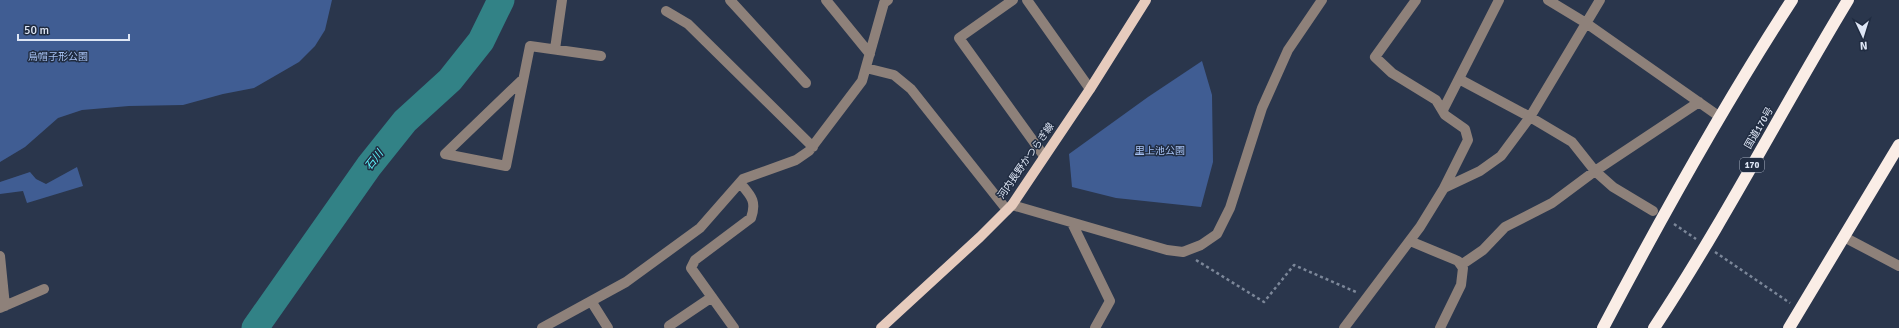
<svg xmlns="http://www.w3.org/2000/svg" width="1899" height="328" font-family="Signika,'Noto Sans JP',sans-serif">
  <style>
    .green { fill: #405d93 }
    .lines { fill: none; stroke-linecap: round; stroke-linejoin: round }
    .river { stroke: #328286; stroke-width: 27 }
    .path { stroke: #7c8799; stroke-width: 2.5; stroke-dasharray: 3 3; stroke-linecap: butt }
    .minor { stroke: #8e817a; stroke-width: 10 }
    .major { stroke: #e6cbbd; stroke-width: 10 }
    .highway { stroke: #faede6; stroke-width: 12 }
    .labels { text-anchor: middle; dominant-baseline: central; stroke-width: 3; stroke-linejoin: round; paint-order: stroke }
    .shield { fill: #202c41; stroke: #a5aebf; stroke-width: 1 }
    .shield-label { font-size: 9px; font-weight: bold; fill: #dee6f5 }
    .park-label { font-size: 10px; fill: #a6c1f2; stroke: #202c41 }
    .street-label { font-size: 10px; fill: #dee6f5; stroke: #202c41 }
    .water-label { font-size: 11px; font-style: italic; fill: #5cf4fb; stroke: #202c41 }
  </style>
  <rect width="100%" height="100%" fill="#2a364c"/>
  <path class="green" d="M 0,0 L 332,0 L 325,30 L 315,46 L 299,62 L 254,88 L 223,94 L 183,105 L 129,106 L 82,110 L 58,118 L 25,147 L 0,162 Z
    M 1202,61 L 1212,95 L 1213,162 L 1201,207 L 1116,198 L 1072,187 L 1069,154 L 1148,97 Z
    M 77,167 L 83,186 L 27,203 L 23,191 L 0,194 L 0,182 L 30,172 L 36,179 L 46,184 Z"/>
  <g class="lines">
    <path class="river" d="M 255,328 L 369,166 L 405,121 L 450,80 L 481,41 L 501,0"/>
    <path class="path" d="M 1674,224 L 1696,239
      M 1715,252 L 1790,303
      M 1196,260 L 1264,302 L 1294,265 L 1356,292"/>
    <path class="minor" d="M 730,0 L 806,83
      M 826,0 L 870,54
      M 1013,0 L 959,38 L 1044,156
      M 1027,0 L 1090,89
      M 1416,0 L 1375,57 L 1392,73 L 1436,100 L 1445,115 L 1465,129 L 1468,140 L 1444,188
      M 1548,0 L 1586,23 L 1720,117
      M 666,11 L 688,24 L 813,147
      M 555,49 L 562,0
      M 866,68 L 894,75 L 911,89 L 1007,210
      M 523,79 L 445,154 L 506,166 L 530,46 L 601,56
      M 1459,79 L 1530,117 L 1572,142 L 1595,171 L 1613,187 L 1653,211
      M 1443,110 L 1499,0
      M 1012,205 L 1167,250 L 1183,252 L 1201,245 L 1217,234 L 1230,208 L 1262,108 L 1288,50 L 1322,0
      M 1072,223 L 1110,301 L 1095,328
      M 1844,237 L 1899,266
      M 1410,241 L 1458,261 L 1463,268 L 1461,285 L 1440,328
      M 0,256 L 5,306
      M 1461,265 L 1483,250 L 1505,227 L 1552,203 L 1595,171 L 1699,102
      M 591,301 L 608,328
      M 0,308 L 44,289
      M 669,326 L 712,297
      M 542,328 L 626,282 L 700,228 L 743,179 L 796,160 L 809,151 L 862,81 L 884,3 L 888,0
      M 734,328 L 691,268 L 695,260 L 751,218 C 757,201 751,196 740,183
      M 1344,328 L 1420,227 L 1444,188 L 1480,171 L 1501,156 L 1530,117 L 1600,0"/>
    <path class="major" d="M 881,328 L 980,237 L 1012,205 L 1090,89 L 1146,0"/>
    <path class="highway" d="M 1603,328 C 1662,216 1723,106 1792,0
      M 1654,328 C 1724,222 1782,109 1848,0
      M 1789,328 L 1899,145"/>
  </g>
  <g class="labels">
    <rect class="shield" x="1740" y="158" width="24" height="14" rx="3"/>
    <g class="shield-label">
      <text x="1752" y="165">170</text>
    </g>
    <g class="park-label">
      <text x="58" y="57">烏帽子形公園</text>
      <text x="1160" y="151">里上池公園</text>
    </g>
    <g class="street-label">
      <text transform="translate(1759 128) rotate(-60)">国道170号</text>
      <text transform="translate(1026 161) rotate(-55)">河内長野かつらぎ線</text>
    </g>
    <g class="water-label">
      <text transform="translate(374 160) rotate(-52)">石川</text>
    </g>
  </g>
  <g transform="translate(1863 36) rotate(176)" stroke="#202c41" stroke-width="3" paint-order="stroke">
  <path d="M0-3L7 15L0 10L-7 15Z" fill="#dee6f5"/>
  <text y="-6" font-size="11" font-weight="bold" text-anchor="middle" fill="#dee6f5">N</text>
  </g>
  <path d="M18 34v6h111v-6" fill="none" stroke="#dee6f5" stroke-width="2"/>
  <text x="24" y="34" font-size="12" fill="#dee6f5" stroke="#202c41" stroke-width="3" paint-order="stroke">50 m</text>
</svg>
